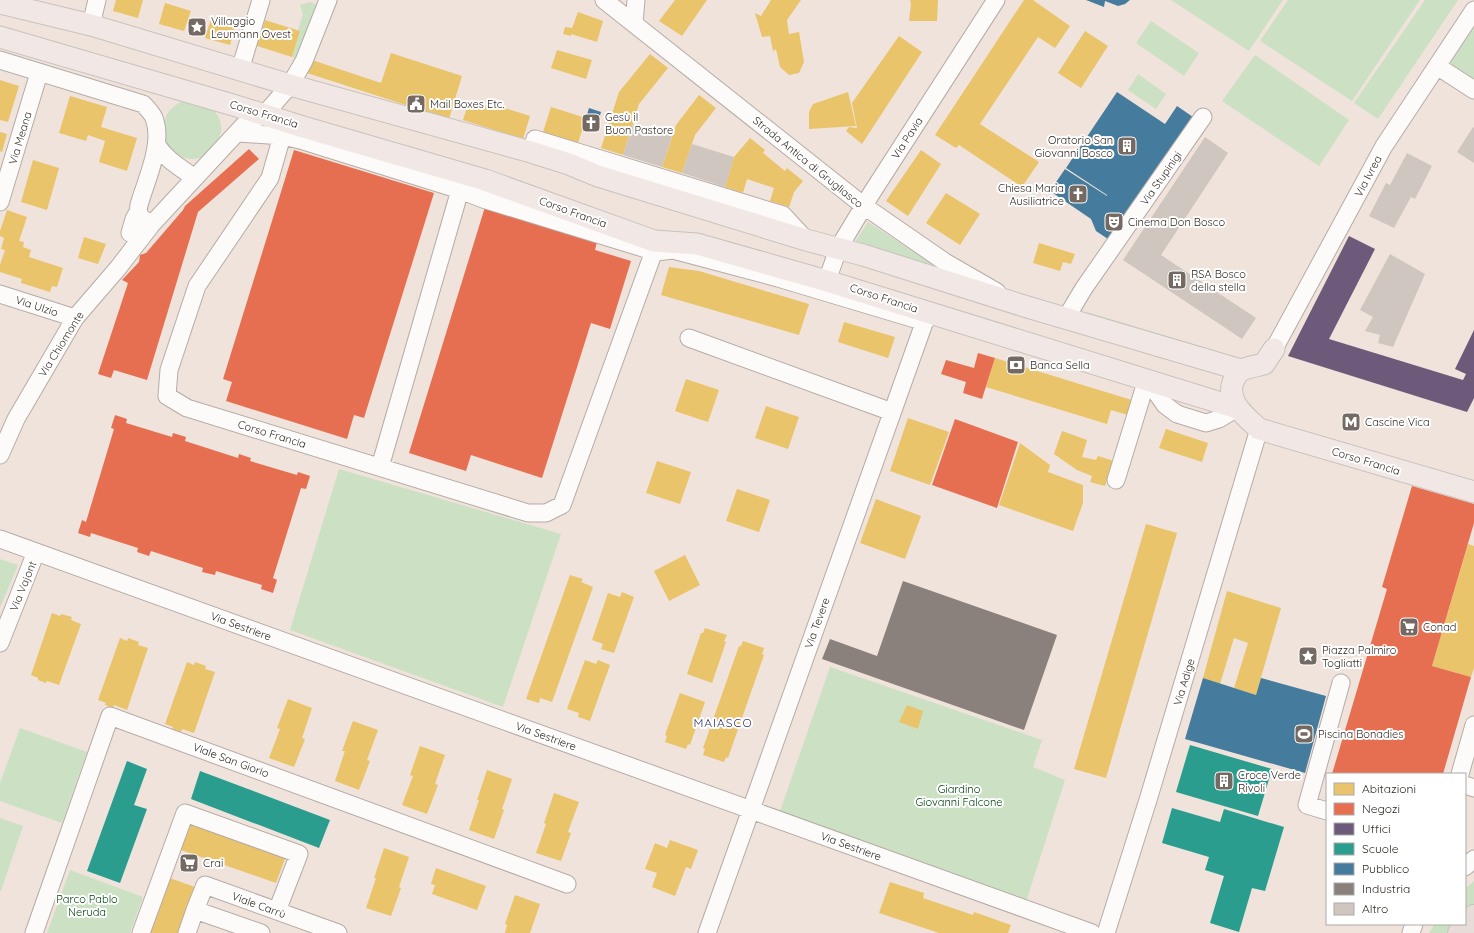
<svg xmlns="http://www.w3.org/2000/svg" width="1474" height="933" font-family="Quicksand,sans-serif">
  <style>
    .green { fill: #cce0c3 }
    .homes { fill: #e9c46a }
    .shops { fill: #e76f51 }
    .offices { fill: #6d597a }
    .schools { fill: #2a9d8f }
    .public { fill: #457b9d }
    .industry { fill: #8a817c }
    .building { fill: #d0c6c0 }
    .lines { fill: none; stroke-linecap: round; stroke-linejoin: round }
    .minor-casing { stroke: #b5aba6; stroke-width: 19 }
    .major-casing { stroke: #c8c2be; stroke-width: 23 }
    .highway-casing { stroke: #c8c2be; stroke-width: 24 }
    .minor { stroke: #fdfbfa; stroke-width: 17 }
    .major { stroke: #f1e8e5; stroke-width: 21 }
    .highway { stroke: #e8dcd8; stroke-width: 22 }
    .labels { text-anchor: middle; dominant-baseline: central; stroke-width: 4; stroke-linejoin: round; paint-order: stroke }
    .poi-label { font-size: 11px; fill: #312923; stroke: #fff; text-anchor: start }
    .street-label { font-size: 11px; fill: #312923; stroke: #fff }
    .park-label { font-size: 11px; fill: #00420c; stroke: #fff }
    .neighbourhood-label { font-size: 12px; letter-spacing: 1px; fill: #2e306a; stroke: #fff }
  </style>
  <rect width="100%" height="100%" fill="#f0e3db"/>
  <path class="green" d="M 1171,0 L 1283,0 L 1249,51 Z
    M 1288,0 L 1420,0 L 1352,101 L 1260,41 Z
    M 1425,0 L 1458,0 L 1378,119 L 1354,103 Z
    M 310,2 L 325,8 L 304,61 L 292,57 L 300,31 L 298,30 L 303,14 L 300,5 Z
    M 1151,21 L 1199,53 L 1184,76 L 1136,43 Z
    M 1474,27 L 1474,80 L 1450,63 Z
    M 1255,55 L 1349,120 L 1319,166 L 1222,101 Z
    M 1138,74 L 1166,94 L 1156,109 L 1128,90 Z
    M 183,101 L 211,107 C 224,121 225,134 212,147 C 210,150 207,154 204,156 C 191,164 170,155 165,141 C 164,137 164,133 164,129 C 163,115 171,107 183,101 Z
    M 868,222 L 935,266 L 855,242 Z
    M 1087,312 L 1210,349 L 1208,355 L 1084,319 Z
    M 339,469 L 561,534 L 503,707 L 290,630 Z
    M 0,559 L 18,565 L 0,608 Z
    M 830,667 L 1042,740 L 1033,767 L 1065,780 L 1025,905 L 779,814 Z
    M 20,728 L 87,752 L 62,823 L 0,801 L 0,783 Z
    M 0,818 L 23,826 L 1,891 L 0,891 Z
    M 70,870 L 143,897 L 130,933 L 47,933 Z
    M 1474,881 L 1474,907 L 1465,915 L 1465,889 Z
    M 1435,924 L 1457,924 L 1450,933 L 1429,933 Z"/>
  <path class="homes" d="M 116,0 L 143,0 L 138,18 L 113,11 Z
    M 675,0 L 707,0 L 682,36 L 659,21 Z
    M 771,0 L 801,0 L 787,20 L 789,34 L 799,32 L 804,62 L 799,73 L 789,75 L 780,67 L 776,49 L 773,51 L 770,36 L 762,37 L 755,13 L 761,16 Z
    M 910,0 L 938,0 L 937,21 L 909,21 L 911,4 Z
    M 1024,0 L 1033,0 L 1070,26 L 1055,48 L 1038,37 L 980,124 L 1039,162 L 1022,187 L 959,145 L 956,148 L 935,135 Z
    M 165,3 L 191,11 L 184,31 L 159,24 Z
    M 578,12 L 603,21 L 597,42 L 571,34 L 571,36 L 563,34 L 565,27 L 572,28 Z
    M 212,16 L 236,24 L 230,45 L 205,38 Z
    M 265,20 L 300,31 L 292,57 L 257,46 Z
    M 1085,31 L 1108,46 L 1081,88 L 1058,73 Z
    M 899,36 L 922,52 L 862,144 L 846,131 L 849,127 L 857,128 L 852,103 Z
    M 557,50 L 592,60 L 586,79 L 551,68 Z
    M 391,53 L 462,76 L 449,119 L 304,72 L 309,59 L 381,83 Z
    M 650,54 L 668,68 L 639,104 L 623,155 L 601,148 L 619,92 Z
    M 0,80 L 19,86 L 8,122 L 0,120 Z
    M 848,92 L 856,126 L 809,129 L 809,112 L 813,104 Z
    M 699,95 L 716,108 L 695,135 L 682,173 L 662,167 L 676,125 Z
    M 70,96 L 107,107 L 101,127 L 137,138 L 127,171 L 99,162 L 105,141 L 88,135 L 86,141 L 59,133 Z
    M 469,101 L 495,108 L 495,105 L 530,116 L 523,139 L 463,120 Z
    M 551,107 L 586,118 L 578,143 L 543,132 Z
    M 0,132 L 7,134 L 2,152 L 0,151 Z
    M 750,138 L 765,150 L 763,153 L 785,171 L 787,168 L 803,181 L 794,192 L 789,207 L 770,201 L 774,188 L 747,179 L 743,193 L 725,187 L 734,157 Z
    M 921,150 L 941,164 L 908,216 L 886,201 Z
    M 33,160 L 59,168 L 47,210 L 21,202 Z
    M 946,193 L 980,214 L 960,245 L 926,223 Z
    M 7,210 L 27,217 L 19,241 L 24,242 L 23,247 L 31,250 L 29,257 L 63,268 L 57,287 L 52,286 L 50,292 L 21,283 L 22,279 L 0,272 L 0,265 L 5,250 L 1,249 L 4,238 L 0,236 L 0,231 Z
    M 84,237 L 106,244 L 98,264 L 78,258 Z
    M 1039,243 L 1075,254 L 1071,264 L 1063,262 L 1060,271 L 1033,263 Z
    M 669,267 L 699,271 L 809,304 L 799,335 L 661,295 Z
    M 844,322 L 895,337 L 888,358 L 838,342 Z
    M 995,358 L 1135,401 L 1131,416 L 1111,410 L 1107,424 L 986,387 Z
    M 686,379 L 719,390 L 708,422 L 675,411 Z
    M 766,406 L 799,417 L 788,449 L 755,438 Z
    M 908,418 L 949,432 L 930,485 L 890,471 Z
    M 1166,429 L 1208,443 L 1202,462 L 1159,448 Z
    M 1062,431 L 1087,440 L 1082,457 L 1096,460 L 1098,456 L 1114,461 L 1105,486 L 1090,482 L 1092,476 L 1077,470 L 1054,454 Z
    M 1020,443 L 1050,465 L 1048,472 L 1083,485 L 1083,503 L 1073,531 L 999,505 Z
    M 657,461 L 691,472 L 680,504 L 646,493 Z
    M 737,489 L 770,500 L 759,532 L 726,521 Z
    M 876,499 L 921,516 L 905,559 L 860,543 Z
    M 1146,524 L 1177,533 L 1106,778 L 1074,769 Z
    M 1468,544 L 1474,546 L 1474,668 L 1471,677 L 1432,666 Z
    M 685,555 L 700,585 L 669,601 L 654,571 Z
    M 570,575 L 583,579 L 581,582 L 593,587 L 552,702 L 540,698 L 539,703 L 526,699 Z
    M 1227,591 L 1281,608 L 1256,695 L 1234,688 L 1248,643 L 1234,638 L 1220,684 L 1203,678 Z
    M 622,592 L 634,597 L 614,653 L 601,649 L 603,644 L 592,640 L 608,593 L 620,597 Z
    M 52,613 L 60,616 L 61,614 L 72,617 L 71,620 L 81,624 L 59,685 L 47,681 L 46,683 L 38,680 L 38,678 L 31,675 Z
    M 705,628 L 727,635 L 724,641 L 726,642 L 712,683 L 687,674 L 701,633 L 703,633 Z
    M 120,638 L 127,641 L 128,638 L 139,642 L 138,645 L 148,648 L 127,710 L 114,705 L 113,708 L 105,705 L 106,703 L 98,700 Z
    M 743,641 L 764,648 L 762,654 L 764,655 L 728,758 L 726,757 L 724,762 L 703,755 L 705,749 L 703,748 L 739,646 L 741,646 Z
    M 585,660 L 596,664 L 598,660 L 610,665 L 590,721 L 578,717 L 579,713 L 567,709 Z
    M 187,662 L 194,665 L 195,662 L 206,666 L 205,669 L 215,672 L 194,733 L 182,729 L 181,732 L 172,729 L 173,727 L 165,724 Z
    M 680,693 L 705,702 L 690,745 L 688,744 L 686,749 L 665,742 L 667,736 L 665,735 Z
    M 288,699 L 312,708 L 302,738 L 305,739 L 294,767 L 269,758 L 280,729 L 277,728 Z
    M 907,705 L 923,711 L 918,729 L 899,722 Z
    M 353,721 L 378,730 L 367,760 L 370,761 L 359,790 L 335,781 L 345,751 L 342,751 Z
    M 420,746 L 445,755 L 435,784 L 438,785 L 427,814 L 402,805 L 413,776 L 410,775 Z
    M 487,770 L 512,779 L 502,809 L 504,810 L 494,839 L 469,830 L 479,800 L 477,800 Z
    M 554,793 L 579,802 L 568,832 L 571,833 L 561,861 L 536,853 L 546,824 L 544,823 Z
    M 188,822 L 286,856 L 276,883 L 178,849 Z
    M 670,840 L 698,850 L 691,869 L 686,867 L 675,896 L 652,887 L 657,873 L 645,869 L 655,843 L 667,848 Z
    M 384,848 L 409,857 L 399,887 L 401,888 L 391,916 L 366,908 L 376,878 L 374,878 Z
    M 436,868 L 486,886 L 477,910 L 432,894 L 435,885 L 431,884 Z
    M 167,877 L 195,887 L 178,933 L 147,933 Z
    M 890,882 L 924,893 L 923,898 L 973,915 L 974,912 L 1011,925 L 1008,933 L 939,933 L 879,913 Z
    M 515,895 L 540,904 L 530,933 L 505,933 L 507,925 L 505,924 Z"/>
  <path class="shops" d="M 249,149 L 259,159 L 198,212 L 147,380 L 114,370 L 111,378 L 98,374 L 128,283 L 122,280 L 139,262 L 140,255 L 146,253 L 183,210 L 185,206 Z
    M 294,150 L 434,193 L 364,418 L 354,415 L 347,439 L 226,401 L 232,382 L 223,379 Z
    M 485,207 L 597,242 L 595,250 L 631,261 L 610,329 L 591,323 L 542,478 L 471,455 L 466,471 L 409,453 Z
    M 978,353 L 995,358 L 982,399 L 963,393 L 966,382 L 941,374 L 946,360 L 974,368 Z
    M 115,415 L 127,419 L 126,423 L 172,437 L 173,433 L 186,437 L 185,441 L 238,458 L 239,454 L 251,458 L 250,461 L 297,475 L 298,472 L 310,476 L 306,489 L 301,488 L 273,578 L 277,580 L 273,593 L 261,589 L 262,585 L 216,571 L 215,575 L 202,572 L 203,568 L 151,551 L 149,556 L 137,552 L 138,548 L 91,533 L 90,537 L 78,533 L 82,520 L 86,522 L 114,429 L 111,428 Z
    M 955,419 L 1018,442 L 997,508 L 932,485 Z
    M 1412,486 L 1474,504 L 1474,523 L 1432,666 L 1471,677 L 1443,774 L 1332,774 L 1387,589 L 1382,587 Z"/>
  <path class="offices" d="M 1349,236 L 1375,249 L 1329,339 L 1463,380 L 1466,374 L 1455,369 L 1474,330 L 1474,398 L 1467,412 L 1288,356 Z"/>
  <path class="schools" d="M 1190,745 L 1272,769 L 1258,816 L 1176,792 Z
    M 127,761 L 147,769 L 134,805 L 147,809 L 120,883 L 87,871 Z
    M 200,771 L 330,820 L 319,848 L 191,799 Z
    M 1172,808 L 1220,822 L 1224,809 L 1284,827 L 1265,891 L 1252,888 L 1239,932 L 1210,923 L 1224,876 L 1205,870 L 1209,857 L 1162,843 Z"/>
  <path class="public" d="M 1086,0 L 1130,0 L 1125,4 L 1118,6 L 1105,1 L 1104,7 Z
    M 1117,92 L 1165,124 L 1177,106 L 1193,117 L 1111,241 L 1096,231 L 1091,219 L 1050,191 L 1065,169 L 1107,196 L 1107,195 L 1066,168 Z
    M 589,108 L 601,112 L 595,132 L 583,128 Z
    M 1203,678 L 1256,695 L 1261,678 L 1326,696 L 1305,773 L 1185,739 Z"/>
  <path class="industry" d="M 903,581 L 1057,635 L 1024,730 L 822,659 L 830,639 L 877,656 Z"/>
  <path class="building" d="M 633,124 L 672,136 L 662,167 L 623,155 Z
    M 1473,127 L 1474,128 L 1474,163 L 1457,152 Z
    M 1205,137 L 1228,153 L 1161,255 L 1256,318 L 1242,339 L 1123,260 Z
    M 692,144 L 734,157 L 725,187 L 682,173 Z
    M 1407,153 L 1432,166 L 1415,199 L 1411,197 L 1394,228 L 1369,216 L 1386,183 L 1390,185 Z
    M 1390,254 L 1425,274 L 1393,347 L 1378,343 L 1380,335 L 1365,331 L 1373,317 L 1360,310 Z"/>
  <g class="lines">
    <g class="minor-casing">
      <path id="minor" d="M 604,0 L 864,206 L 945,262 L 997,292
        M 634,23 L 636,0
        M 91,25 L 97,0
        M 0,60 L 143,104 C 147,108 152,113 154,118 C 164,144 146,180 139,205 C 137,218 142,218 152,224
        M 1437,66 L 1474,90
        M 240,70 L 261,0
        M 238,133 L 282,136 L 300,140 L 460,190 L 483,199 L 656,252 L 673,250 L 778,278 L 925,322
        M 282,136 L 270,178 L 197,286 L 169,370 L 167,396 L 187,408 L 528,513 L 546,513 L 562,505 L 654,251
        M 157,145 C 166,160 181,168 195,178
        M 531,152 L 535,139 L 783,215 L 806,240
        M 0,202 L 39,73
        M 130,233 L 134,219 L 138,212
        M 827,281 L 838,249 L 871,194 L 996,0
        M 0,294 L 75,318
        M 1066,318 L 1084,288 L 1203,117
        M 689,338 L 892,412
        M 1274,349 L 1384,146 L 1474,10
        M 1147,379 L 1165,405 L 1177,414 L 1206,423 L 1219,419 L 1237,408
        M 0,455 L 16,419 L 75,318 L 118,268 L 152,224 L 244,125 L 265,114 L 290,85 L 304,61 L 328,0
        M 380,467 L 460,190
        M 1116,480 L 1147,379
        M 0,539 L 1092,933
        M 0,643 L 36,552
        M 1460,774 L 1474,725
        M 1465,785 L 1474,788
        M 1327,811 L 1307,805 L 1341,683
        M 1465,867 L 1474,859
        M 34,933 L 110,716 L 567,884
        M 141,933 L 185,813 L 299,854 L 277,911
        M 187,933 L 195,910
        M 261,933 L 195,910 L 205,885 L 338,933
        M 707,933 L 928,312
        M 1106,933 L 1148,800 L 1259,429
        M 1411,933 L 1414,924"/>
    </g>
    <g class="major-casing">
      <path id="major" d="M 0,3 L 91,25 L 290,85 L 531,152 L 569,164 L 598,176 L 806,240 L 863,255 L 1024,306 L 1241,370
        M 0,37 L 233,105 L 303,127 L 485,180 L 654,241 L 697,244 L 827,281 L 1237,408
        M 1274,349 L 1264,364 C 1257,366 1248,367 1242,370 C 1238,371 1235,378 1233,382 C 1226,402 1246,417 1259,429 L 1474,492"/>
    </g>
    <g class="highway-casing">
      <path id="highway" d="M 1459,933 L 1474,916"/>
    </g>
    <use href="#minor" class="minor"/>
    <use href="#major" class="major"/>
    <use href="#highway" class="highway"/>
  </g>
  <defs>
    <g id="sight-square" transform="scale(1)"><rect x="-9" y="-9" width="18" height="18" rx="4" fill="#746a63" stroke="#fff"/><path d="M0-6L1.8-2.2L6-1.7L2.9 1.2L3.7 5.4L0 3.3L-3.7 5.4L-2.9 1.2L-6-1.7L-1.8-2.2Z" fill="#fff"/></g>
    <g id="civic-square" transform="scale(1)"><rect x="-9" y="-9" width="18" height="18" rx="4" fill="#746a63" stroke="#fff"/><path d="M-.6-6.5H3V-4.5H.6V-3L4-1V1h2V6H-6V1h2V-1L-.6-3ZM-1.2 2.5V6h2.4V2.5Z" fill="#fff"/></g>
    <g id="church-square" transform="scale(1)"><rect x="-9" y="-9" width="18" height="18" rx="4" fill="#746a63" stroke="#fff"/><path d="M-1.2-6h2.4v3.5h3.3v2.4h-3.3V6h-2.4V-.1h-3.3v-2.4h3.3Z" fill="#fff"/></g>
    <g id="building-square" transform="scale(1)"><rect x="-9" y="-9" width="18" height="18" rx="4" fill="#746a63" stroke="#fff"/><path d="M-4-6H4V6H1V3H-1V6H-4ZM-2.5-4.3h1.7v1.8h-1.7ZM.8-4.3h1.7v1.8H.8ZM-2.5-1h1.7V.8h-1.7ZM.8-1h1.7V.8H.8Z" fill="#fff"/></g>
    <g id="theatre-square" transform="scale(1)"><rect x="-9" y="-9" width="18" height="18" rx="4" fill="#746a63" stroke="#fff"/><path d="M-5-5.5Q0-4 5-5.5V0Q5 5 0 6Q-5 5-5 0ZM-3.3-2.5H-1v1.5H-3.3ZM1-2.5H3.3v1.5H1ZM-2.8 1Q0 5.5 2.8 1Z" fill="#fff"/></g>
    <g id="bank-square" transform="scale(1)"><rect x="-9" y="-9" width="18" height="18" rx="4" fill="#746a63" stroke="#fff"/><path d="M-6-4H6V4H-6ZM0-2.3a2.3 2.3 0 1 0 0 4.6a2.3 2.3 0 1 0 0-4.6Z" fill="#fff"/></g>
    <g id="metro-square" transform="scale(1)"><rect x="-9" y="-9" width="18" height="18" rx="4" fill="#746a63" stroke="#fff"/><path d="M-5.5 5V-5H-3L0 0L3-5H5.5V5H3V-.5L0 4L-3-.5V5Z" fill="#fff"/></g>
    <g id="supermarket-square" transform="scale(1)"><rect x="-9" y="-9" width="18" height="18" rx="4" fill="#746a63" stroke="#fff"/><path d="M-6-5.5h2.5l.6 2H6L4.5 2H-2.5L-4.4-4H-6ZM-1.5 3.2a1.3 1.3 0 1 0 .1 0ZM3 3.2a1.3 1.3 0 1 0 .1 0Z" fill="#fff"/></g>
    <g id="stadium-square" transform="scale(1)"><rect x="-9" y="-9" width="18" height="18" rx="4" fill="#746a63" stroke="#fff"/><path d="M0-5a6.5 5 0 1 0 0 10a6.5 5 0 1 0 0-10ZM-3.5-1.8h7v3.6h-7Z" fill="#fff"/></g>
  </defs>
  <g fill-rule="evenodd">
    <use href="#sight-square" x="197" y="27"/>
    <use href="#civic-square" x="416" y="104"/>
    <use href="#church-square" x="591" y="123"/>
    <use href="#building-square" x="1127" y="146"/>
    <use href="#church-square" x="1078" y="194"/>
    <use href="#theatre-square" x="1114" y="222"/>
    <use href="#building-square" x="1177" y="280"/>
    <use href="#bank-square" x="1016" y="365"/>
    <use href="#metro-square" x="1351" y="422"/>
    <use href="#supermarket-square" x="1409" y="627"/>
    <use href="#sight-square" x="1308" y="656"/>
    <use href="#stadium-square" x="1304" y="734"/>
    <use href="#building-square" x="1224" y="781"/>
    <use href="#supermarket-square" x="189" y="863"/>
  </g>
  <g class="labels">
    <g class="poi-label">
      <text x="211" y="21">Villaggio<tspan x="211" dy="13">Leumann Ovest</tspan></text>
      <text x="430" y="104">Mail Boxes Etc.</text>
      <text x="605" y="117">Gesù il<tspan x="605" dy="13">Buon Pastore</tspan></text>
      <text x="1113" y="140" text-anchor="end">Oratorio San<tspan x="1113" dy="13">Giovanni Bosco</tspan></text>
      <text x="1064" y="188" text-anchor="end">Chiesa Maria<tspan x="1064" dy="13">Ausiliatrice</tspan></text>
      <text x="1128" y="222">Cinema Don Bosco</text>
      <text x="1191" y="274">RSA Bosco<tspan x="1191" dy="13">della stella</tspan></text>
      <text x="1030" y="365">Banca Sella</text>
      <text x="1365" y="422">Cascine Vica</text>
      <text x="1423" y="627">Conad</text>
      <text x="1322" y="650">Piazza Palmiro<tspan x="1322" dy="13">Togliatti</tspan></text>
      <text x="1318" y="734">Piscina Bonadies</text>
      <text x="1238" y="775">Croce Verde<tspan x="1238" dy="13">Rivoli</tspan></text>
      <text x="203" y="863">Crai</text>
    </g>
    <g class="street-label">
      <text transform="translate(264 114) rotate(17)">Corso Francia</text>
      <text transform="translate(20 138) rotate(-73)">Via Meana</text>
      <text transform="translate(907 138) rotate(-57)">Via Pavia</text>
      <text transform="translate(808 162) rotate(39)">Strada Antica di Grugliasco</text>
      <text transform="translate(1368 176) rotate(-62)">Via Ivrea</text>
      <text transform="translate(1161 178) rotate(-55)">Via Stupinigi</text>
      <text transform="translate(573 212) rotate(20)">Corso Francia</text>
      <text transform="translate(884 298) rotate(18)">Corso Francia</text>
      <text transform="translate(37 306) rotate(18)">Via Ulzio</text>
      <text transform="translate(61 344) rotate(-58)">Via Chiomonte</text>
      <text transform="translate(272 434) rotate(17)">Corso Francia</text>
      <text transform="translate(1366 461) rotate(17)">Corso Francia</text>
      <text transform="translate(23 586) rotate(-68)">Via Vajont</text>
      <text transform="translate(817 623) rotate(-70)">Via Tevere</text>
      <text transform="translate(241 626) rotate(20)">Via Sestriere</text>
      <text transform="translate(1184 682) rotate(-73)">Via Adige</text>
      <text transform="translate(546 736) rotate(20)">Via Sestriere</text>
      <text transform="translate(231 760) rotate(20)">Viale San Giorio</text>
      <text transform="translate(851 846) rotate(20)">Via Sestriere</text>
      <text transform="translate(259 905) rotate(20)">Viale Carrù</text>
    </g>
    <g class="park-label">
      <text x="959" y="789">Giardino<tspan x="959" dy="13">Giovanni Falcone</tspan></text>
      <text x="87" y="899">Parco Pablo<tspan x="87" dy="13">Neruda</tspan></text>
    </g>
    <g class="neighbourhood-label">
      <text x="723" y="722">MAIASCO</text>
    </g>
  </g>
  <rect x="1326" y="773" width="140" height="152" fill="#ffffff" stroke="#ada9a7"/>
  <rect x="1334" y="783" width="20" height="12" fill="#e9c46a" stroke="#ada9a7"/>
  <text x="1362" y="793" font-size="12" fill="#312923">Abitazioni</text>
  <rect x="1334" y="803" width="20" height="12" fill="#e76f51" stroke="#ada9a7"/>
  <text x="1362" y="813" font-size="12" fill="#312923">Negozi</text>
  <rect x="1334" y="823" width="20" height="12" fill="#6d597a" stroke="#ada9a7"/>
  <text x="1362" y="833" font-size="12" fill="#312923">Uffici</text>
  <rect x="1334" y="843" width="20" height="12" fill="#2a9d8f" stroke="#ada9a7"/>
  <text x="1362" y="853" font-size="12" fill="#312923">Scuole</text>
  <rect x="1334" y="863" width="20" height="12" fill="#457b9d" stroke="#ada9a7"/>
  <text x="1362" y="873" font-size="12" fill="#312923">Pubblico</text>
  <rect x="1334" y="883" width="20" height="12" fill="#8a817c" stroke="#ada9a7"/>
  <text x="1362" y="893" font-size="12" fill="#312923">Industria</text>
  <rect x="1334" y="903" width="20" height="12" fill="#d0c6c0" stroke="#ada9a7"/>
  <text x="1362" y="913" font-size="12" fill="#312923">Altro</text>
</svg>
